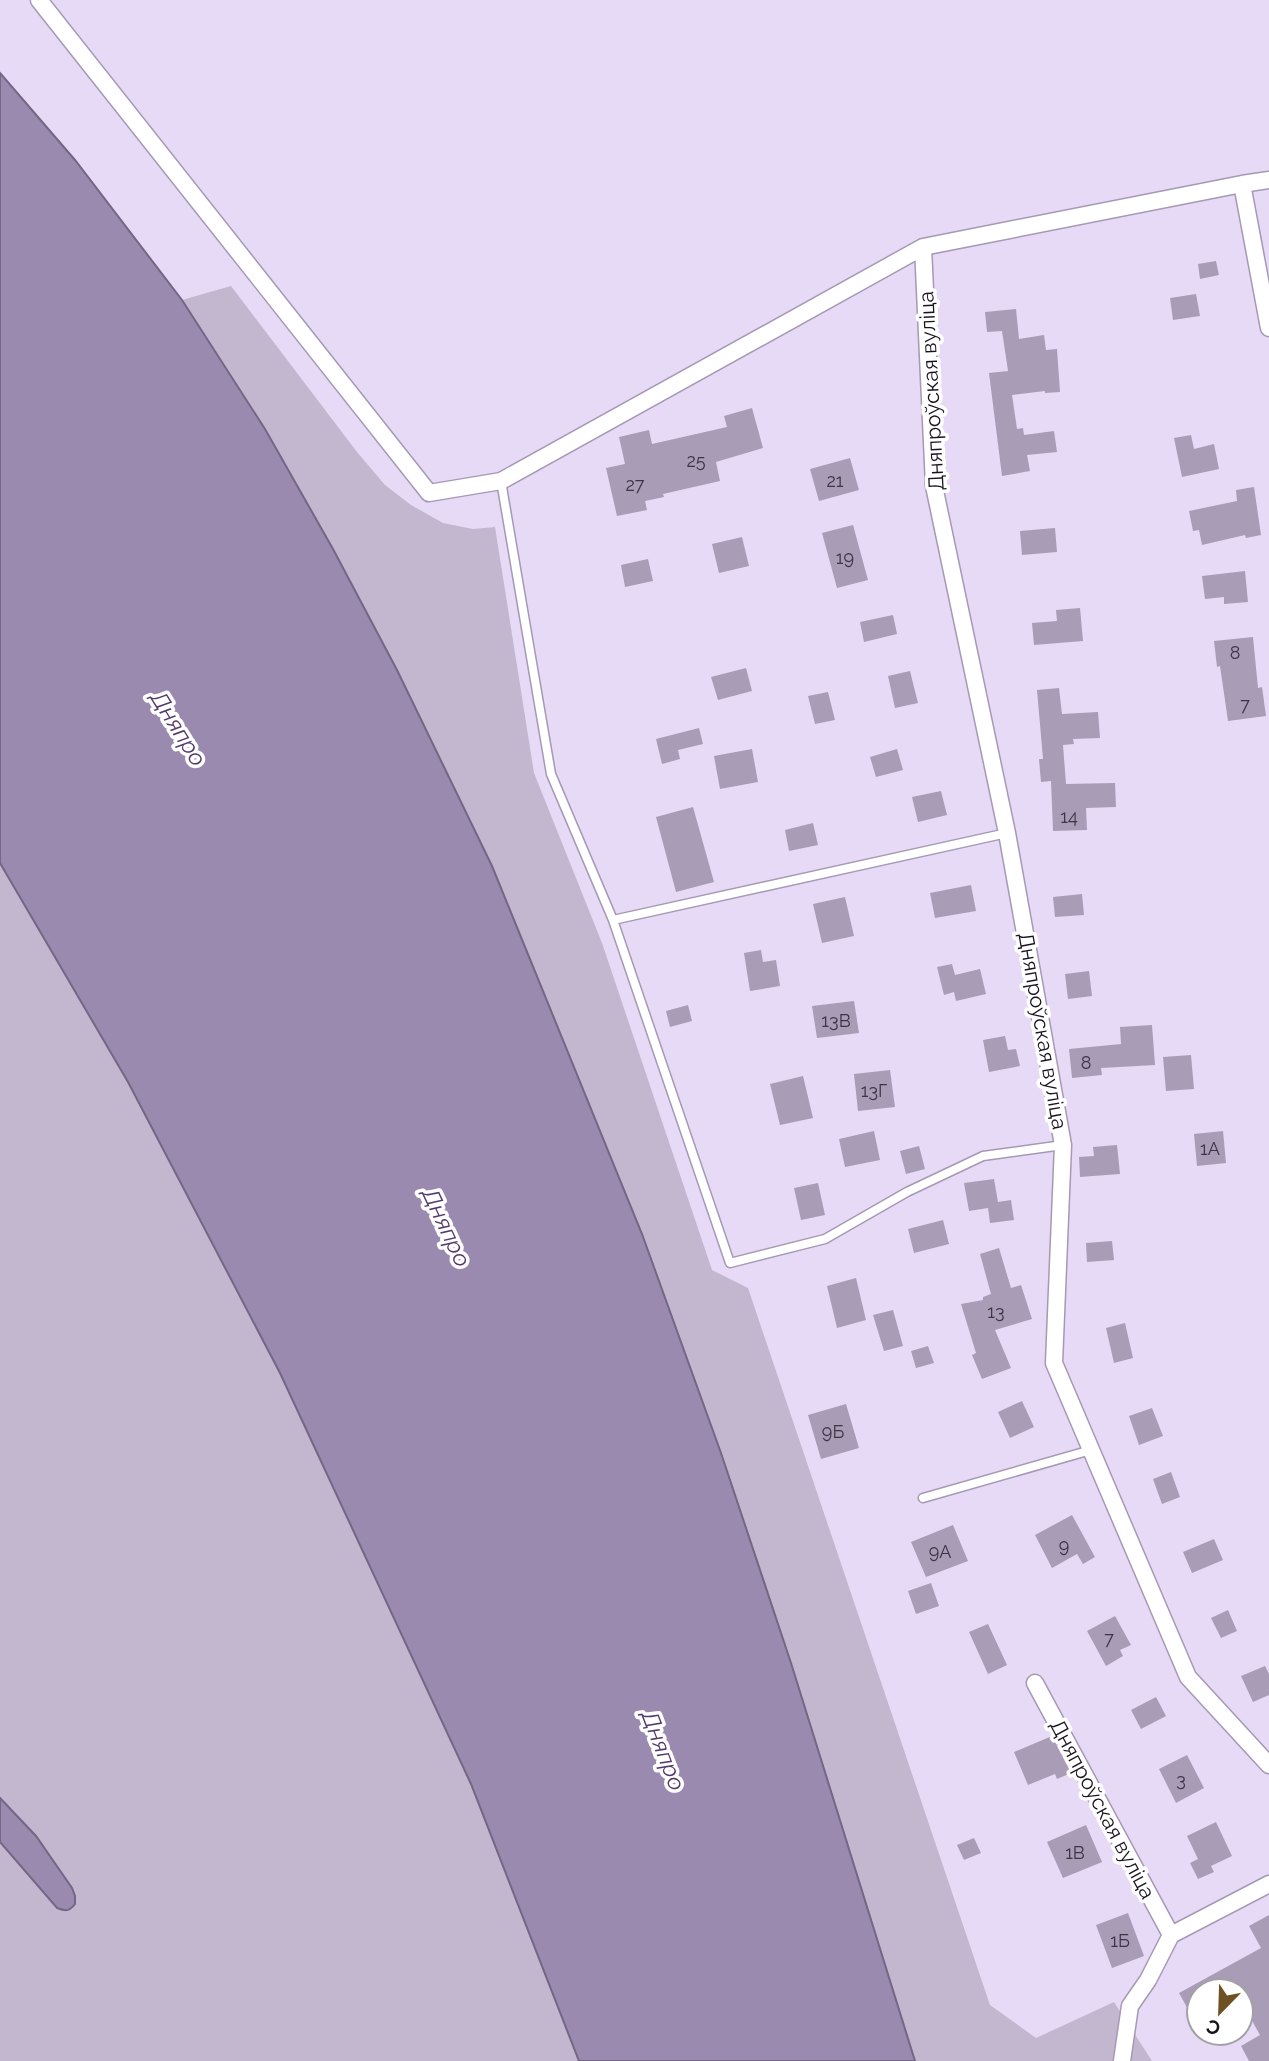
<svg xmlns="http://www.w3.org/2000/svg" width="1269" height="2061" font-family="Raleway,sans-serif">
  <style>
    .green { fill: #c2b7cf }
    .water { fill: #9b8ab0; stroke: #746684; stroke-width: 2 }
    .building { fill: #a89cb7 }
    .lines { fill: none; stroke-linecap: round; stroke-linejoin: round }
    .service-casing { stroke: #a599b4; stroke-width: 11 }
    .minor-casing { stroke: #a599b4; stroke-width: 19 }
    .service { stroke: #fff; stroke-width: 8 }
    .minor { stroke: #fff; stroke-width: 16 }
    .labels { text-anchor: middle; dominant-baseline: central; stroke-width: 7; stroke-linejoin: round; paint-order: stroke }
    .number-label { font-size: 18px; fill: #3c3544 }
    .street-label { font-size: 21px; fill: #18131d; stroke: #fff }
    .water-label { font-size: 23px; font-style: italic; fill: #53396d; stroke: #fff }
  </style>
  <rect width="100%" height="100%" fill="#e7daf7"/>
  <path class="green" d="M 231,286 L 357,452 L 385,485 L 411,505 L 443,523 L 473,529 L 495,527 L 534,773 L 602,943 L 712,1270 L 748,1288 L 990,2005 L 1036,2038 L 1114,2002 L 1152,2061 L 915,2061 L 791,1663 L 721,1453 L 642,1234 L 492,866 L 397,670 L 333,549 L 265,429 L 182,300 Z
    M 0,863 L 128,1082 L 280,1373 L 471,1784 L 579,2061 L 0,2061 Z"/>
  <path class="water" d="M 0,73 L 75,160 L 182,300 L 265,429 L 333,549 L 397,670 L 492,866 L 642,1234 L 721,1453 L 791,1663 L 915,2061 L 579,2061 L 471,1784 L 280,1373 L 128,1082 L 0,863 Z
    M 0,1798 L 36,1836 L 72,1888 L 75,1896 L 75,1904 C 69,1912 65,1911 57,1908 L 0,1842 Z"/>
  <path class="building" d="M 1216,261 L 1219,275 L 1200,279 L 1198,264 Z
    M 1196,294 L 1200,316 L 1173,320 L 1170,298 Z
    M 1016,309 L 1019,339 L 1044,335 L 1046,350 L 1057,349 L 1060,392 L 1045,393 L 1045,391 L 1012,395 L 1017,429 L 1023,428 L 1024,435 L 1054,431 L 1057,452 L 1027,455 L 1030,471 L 1002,476 L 989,373 L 1008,371 L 1002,331 L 987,332 L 985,312 Z
    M 752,408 L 763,448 L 716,462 L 720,481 L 663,494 L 664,497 L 645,501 L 647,510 L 617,516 L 606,468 L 625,464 L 619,437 L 649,430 L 652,444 L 727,427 L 724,416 Z
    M 1191,435 L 1194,449 L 1214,444 L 1219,469 L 1182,477 L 1174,438 Z
    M 850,458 L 859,490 L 819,501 L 810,469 Z
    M 1254,487 L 1261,535 L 1246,538 L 1245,535 L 1202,545 L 1199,530 L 1193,531 L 1189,511 L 1237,501 L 1236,490 Z
    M 853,525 L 868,580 L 837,588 L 822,533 Z
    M 1055,528 L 1057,552 L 1022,555 L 1020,531 Z
    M 742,537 L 749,566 L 719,573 L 712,544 Z
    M 648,559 L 653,581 L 625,587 L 621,565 Z
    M 1245,571 L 1248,602 L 1224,604 L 1224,597 L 1205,599 L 1202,576 Z
    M 1080,608 L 1083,641 L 1034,645 L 1032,623 L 1057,621 L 1056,610 Z
    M 893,615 L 897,634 L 864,642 L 860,622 Z
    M 1253,637 L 1258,688 L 1262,687 L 1266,716 L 1228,721 L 1220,666 L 1217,667 L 1214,641 Z
    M 746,668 L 752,691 L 718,700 L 711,677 Z
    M 910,671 L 918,703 L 895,708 L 888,676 Z
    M 1059,688 L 1062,714 L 1098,712 L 1100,738 L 1073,739 L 1074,744 L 1063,745 L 1066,784 L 1115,783 L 1116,807 L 1086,808 L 1087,830 L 1053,831 L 1051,781 L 1041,782 L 1039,759 L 1043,759 L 1037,690 Z
    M 828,692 L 835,720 L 815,724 L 808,696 Z
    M 699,728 L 703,744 L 678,750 L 680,759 L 662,764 L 656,739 Z
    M 752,749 L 758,782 L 720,789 L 714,756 Z
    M 897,749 L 903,770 L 876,777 L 870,757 Z
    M 941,791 L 947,815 L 918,822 L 912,797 Z
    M 693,807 L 714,882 L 676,892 L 656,817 Z
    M 813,823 L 818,845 L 789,851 L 785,830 Z
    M 971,885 L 976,911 L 935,918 L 930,893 Z
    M 1082,894 L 1084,915 L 1055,917 L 1053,897 Z
    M 845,897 L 854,936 L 822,943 L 813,904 Z
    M 761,950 L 763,962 L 776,960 L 780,986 L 750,991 L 744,953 Z
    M 952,964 L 955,975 L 980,969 L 986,994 L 956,1001 L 954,992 L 944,995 L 937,967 Z
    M 1089,971 L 1092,996 L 1068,999 L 1065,974 Z
    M 854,1001 L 859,1033 L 817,1038 L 812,1006 Z
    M 688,1005 L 692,1021 L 670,1027 L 666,1011 Z
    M 1152,1025 L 1155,1065 L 1101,1068 L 1102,1075 L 1072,1078 L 1069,1049 L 1121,1044 L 1120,1027 Z
    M 1005,1036 L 1008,1050 L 1016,1049 L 1020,1066 L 989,1072 L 983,1040 Z
    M 1191,1055 L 1194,1089 L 1166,1091 L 1163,1057 Z
    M 890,1070 L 895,1107 L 858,1111 L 854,1074 Z
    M 803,1076 L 813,1118 L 780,1125 L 770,1084 Z
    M 874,1131 L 880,1160 L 845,1167 L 839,1139 Z
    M 1223,1131 L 1226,1163 L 1197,1166 L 1194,1134 Z
    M 1117,1145 L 1120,1174 L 1080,1177 L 1079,1157 L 1094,1156 L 1093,1147 Z
    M 919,1146 L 925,1169 L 906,1174 L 900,1151 Z
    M 994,1179 L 998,1202 L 1011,1200 L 1014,1220 L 990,1223 L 988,1208 L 969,1211 L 964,1183 Z
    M 818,1183 L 825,1215 L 801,1220 L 794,1188 Z
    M 943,1220 L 949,1244 L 914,1253 L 908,1229 Z
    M 1112,1241 L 1114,1260 L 1087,1262 L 1086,1243 Z
    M 999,1248 L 1011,1288 L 1021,1285 L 1032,1319 L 995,1330 L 1011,1368 L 982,1379 L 972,1355 L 976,1353 L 961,1304 L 983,1300 L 983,1297 L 991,1294 L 980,1254 Z
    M 856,1278 L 866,1320 L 837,1328 L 827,1286 Z
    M 893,1310 L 903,1346 L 884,1351 L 873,1315 Z
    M 1125,1323 L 1133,1358 L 1114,1363 L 1106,1328 Z
    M 928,1346 L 934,1363 L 916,1368 L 911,1351 Z
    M 1022,1401 L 1034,1427 L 1010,1438 L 998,1412 Z
    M 846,1404 L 859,1448 L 821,1459 L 808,1415 Z
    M 1152,1408 L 1163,1436 L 1139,1445 L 1129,1416 Z
    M 1171,1472 L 1180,1497 L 1162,1504 L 1153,1479 Z
    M 1072,1515 L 1095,1557 L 1083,1564 L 1077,1554 L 1052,1568 L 1035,1535 Z
    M 953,1525 L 968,1561 L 926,1577 L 911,1542 Z
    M 1214,1539 L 1223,1560 L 1192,1573 L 1183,1552 Z
    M 931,1583 L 939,1606 L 916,1614 L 908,1591 Z
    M 1228,1610 L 1237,1631 L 1221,1638 L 1211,1618 Z
    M 1115,1616 L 1131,1645 L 1120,1650 L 1123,1656 L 1106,1666 L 1087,1631 Z
    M 988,1624 L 1007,1665 L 988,1674 L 969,1632 Z
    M 1265,1666 L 1269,1674 L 1269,1695 L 1253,1702 L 1241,1676 Z
    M 1156,1697 L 1166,1716 L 1141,1729 L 1131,1710 Z
    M 1052,1736 L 1071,1773 L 1057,1779 L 1055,1774 L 1028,1785 L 1014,1752 Z
    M 1187,1755 L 1204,1788 L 1176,1803 L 1159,1769 Z
    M 1216,1822 L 1232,1856 L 1211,1866 L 1214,1872 L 1198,1879 L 1190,1863 L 1198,1859 L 1187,1836 Z
    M 1086,1825 L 1102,1862 L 1063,1878 L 1047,1842 Z
    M 974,1838 L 981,1853 L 964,1860 L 957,1845 Z
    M 1128,1913 L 1144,1956 L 1112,1968 L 1096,1925 Z
    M 1269,1915 L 1269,2061 L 1249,2061 L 1241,2046 L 1260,2035 L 1241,2001 L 1241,1991 L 1199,1991 L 1199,2029 L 1179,1993 L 1261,1948 L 1249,1926 Z"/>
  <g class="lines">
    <g class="service-casing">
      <path id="service" d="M 501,481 L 551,774 L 613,920
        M 1007,833 L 613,920 L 730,1263 L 825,1239 L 907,1192 L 983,1156 L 1063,1145
        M 923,1498 L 1091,1450"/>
    </g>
    <g class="minor-casing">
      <path id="minor" d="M 39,0 L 429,493 L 501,481 L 923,247 L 1242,184 L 1269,180
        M 1242,184 L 1269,328
        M 923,247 L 934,486 L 1007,833 L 1063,1145 L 1054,1363 L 1188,1677 L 1269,1765
        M 1035,1683 L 1171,1935
        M 1171,1935 L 1269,1884
        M 1122,2061 L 1130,2006 L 1148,1980 L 1171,1935"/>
    </g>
    <use href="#service" class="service"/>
    <use href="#minor" class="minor"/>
  </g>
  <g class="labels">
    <g class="number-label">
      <text x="696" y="460">25</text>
      <text x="835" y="480">21</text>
      <text x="635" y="484">27</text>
      <text x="845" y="557">19</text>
      <text x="1235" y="652">8</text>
      <text x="1245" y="704">7</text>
      <text x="1069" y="816">14</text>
      <text x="836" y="1020">13В</text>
      <text x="1086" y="1062">8</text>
      <text x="874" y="1090">13Г</text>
      <text x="1210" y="1148">1А</text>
      <text x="996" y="1311">13</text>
      <text x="833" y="1431">9Б</text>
      <text x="1064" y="1545">9</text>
      <text x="940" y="1551">9А</text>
      <text x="1109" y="1638">7</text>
      <text x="1181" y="1779">3</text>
      <text x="1075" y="1852">1В</text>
      <text x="1120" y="1940">1Б</text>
    </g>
    <g class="street-label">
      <text transform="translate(931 391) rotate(-93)">Дняпроўская вуліца</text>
      <text transform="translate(1043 1031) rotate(80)">Дняпроўская вуліца</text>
      <text transform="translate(1103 1809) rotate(62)">Дняпроўская вуліца</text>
    </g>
    <g class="water-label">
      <text transform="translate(179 728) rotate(58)">Дняпро</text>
      <text transform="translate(447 1227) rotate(65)">Дняпро</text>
      <text transform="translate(664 1750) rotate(69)">Дняпро</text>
    </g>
  </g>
  <g transform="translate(1220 2012) rotate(203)"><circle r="33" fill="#ffffff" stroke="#a3a1a5" stroke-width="2"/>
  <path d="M0-5L12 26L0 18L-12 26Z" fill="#6f5025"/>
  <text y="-10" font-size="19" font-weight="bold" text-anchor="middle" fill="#18131d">С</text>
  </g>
</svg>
